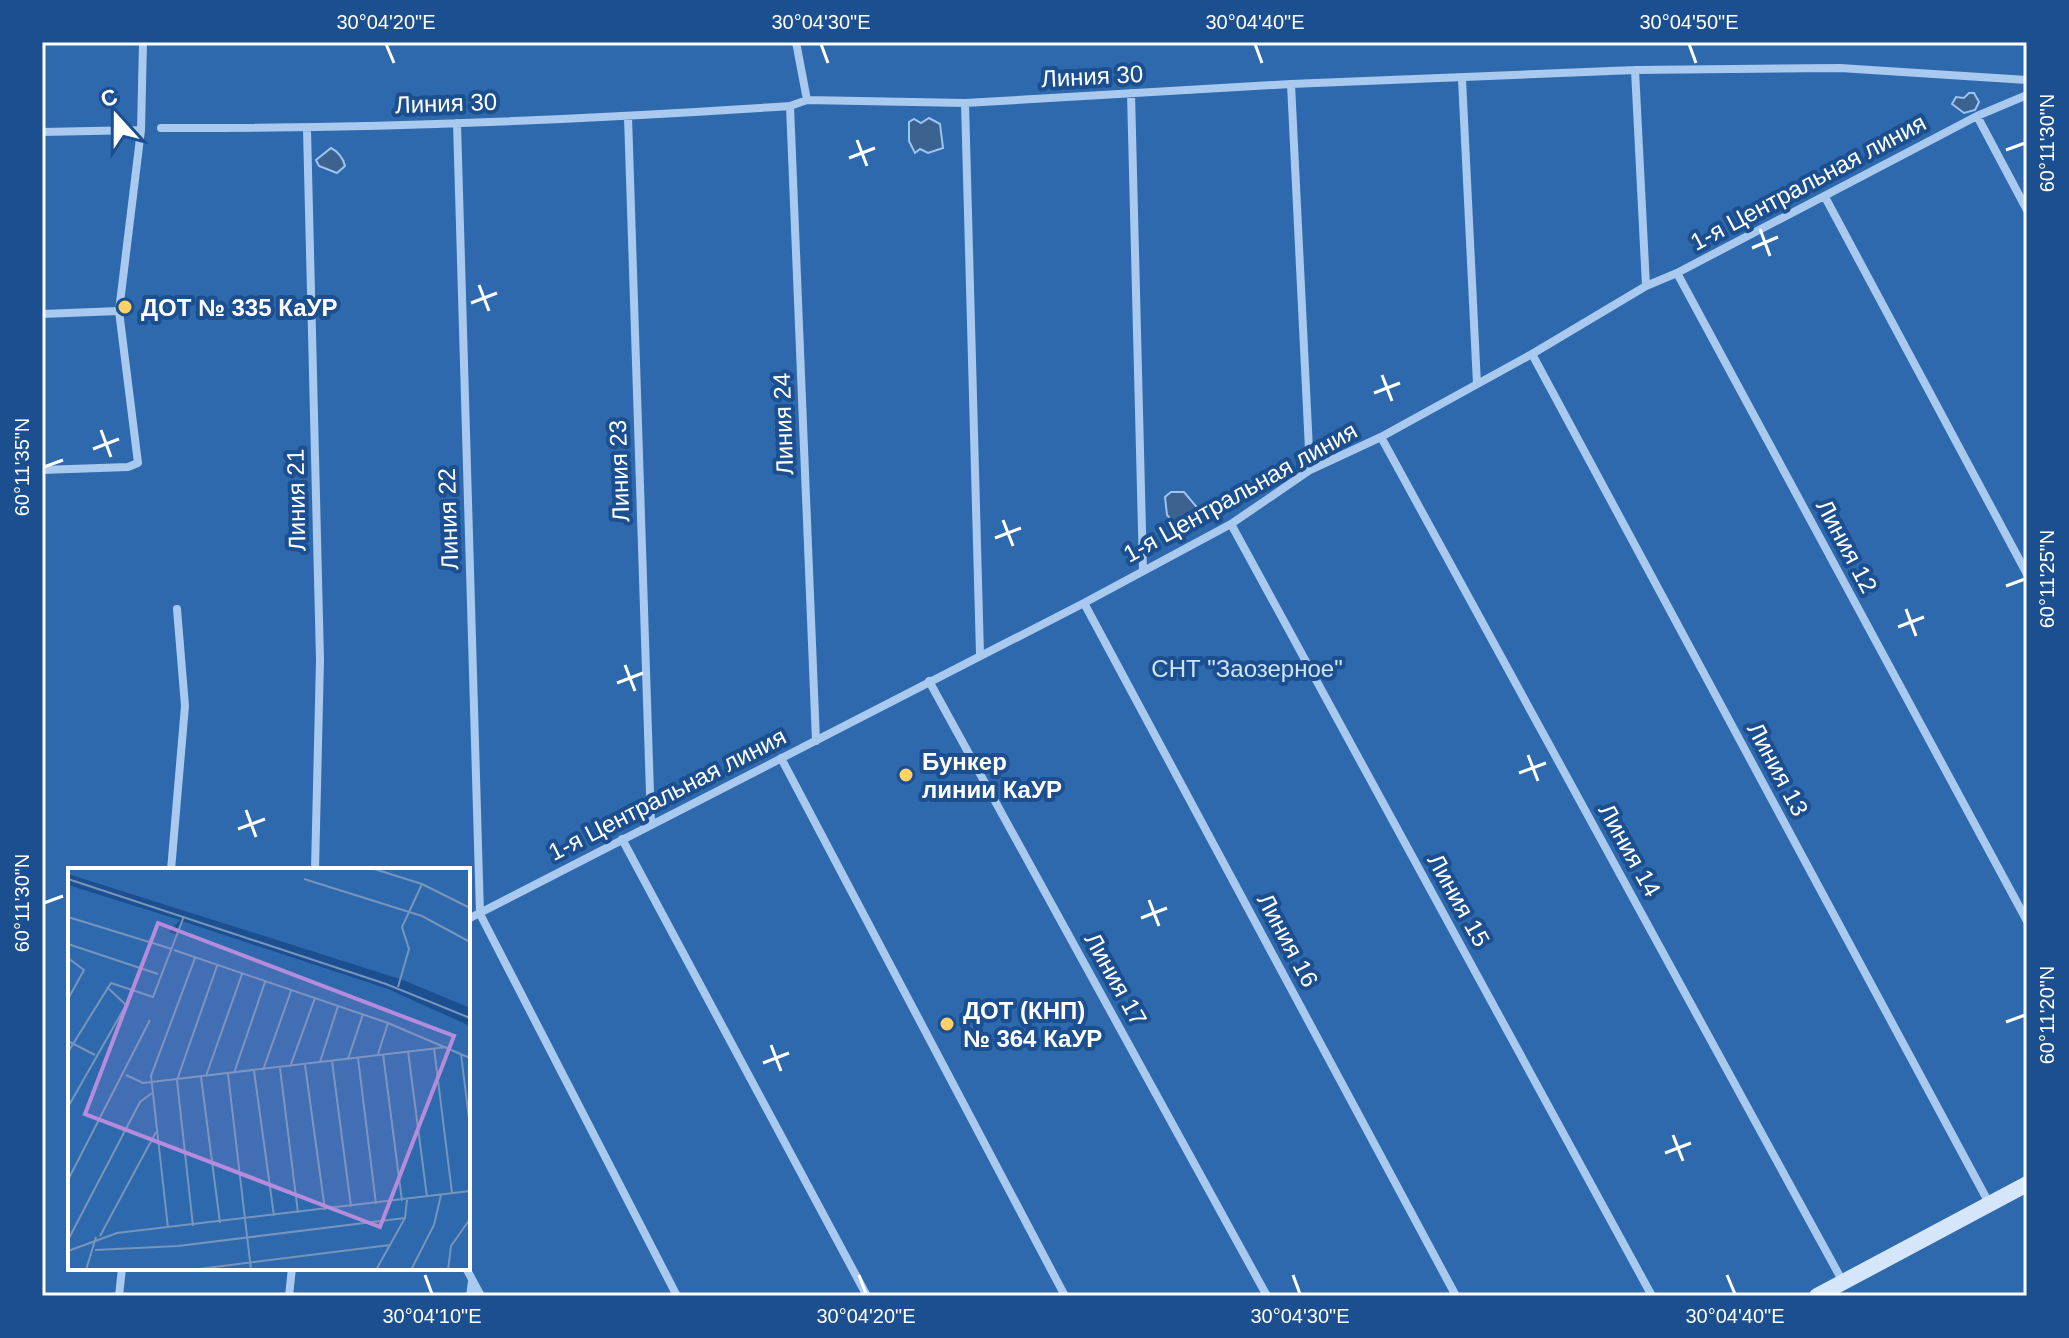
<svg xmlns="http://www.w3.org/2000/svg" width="2069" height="1338" font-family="Arial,sans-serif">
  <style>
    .green { fill: #2e69ad; fill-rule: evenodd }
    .water { fill: #3c6290; stroke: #9cc4f0; stroke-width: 2 }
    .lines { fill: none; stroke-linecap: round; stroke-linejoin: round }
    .street { stroke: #a9c9ee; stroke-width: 8 }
    .secondary { stroke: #d6e6fa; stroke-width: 16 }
    .ticks { fill: none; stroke: #fff; stroke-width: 3 }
    .poi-dot { fill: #ffd166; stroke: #1b4f8f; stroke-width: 3 }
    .labels { text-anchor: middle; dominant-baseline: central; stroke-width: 8; stroke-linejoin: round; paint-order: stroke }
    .street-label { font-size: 24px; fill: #fff; stroke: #1b4f8f }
    .poi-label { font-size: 24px; font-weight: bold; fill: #fff; stroke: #1b4f8f; text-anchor: start }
    .park-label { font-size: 24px; fill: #cfe3fa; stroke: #1b4f8f }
    .inset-road { fill: none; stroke: #7695bc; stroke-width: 2 }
    .view { fill: #b68bdc; fill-opacity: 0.15; stroke: #b68bdc; stroke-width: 4 }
    .inset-edge { fill: none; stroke: #fff; stroke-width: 4 }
    .neatline { fill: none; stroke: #fff; stroke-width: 3 }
    .ticks-label { font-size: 20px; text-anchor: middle; fill: #fff }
  </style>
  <rect width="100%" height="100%" fill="#1b4f8f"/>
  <path class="green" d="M 42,42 L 2027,42 L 2027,1296 L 42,1296 ZM 70,870 L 468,870 L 468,1268 L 70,1268 Z"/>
  <path class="water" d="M 1969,93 L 1974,93 L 1979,102 L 1975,110 L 1964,113 L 1952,104 L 1956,97 L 1964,98 Z
    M 929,118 L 940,124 L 943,148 L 928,153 L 920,149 L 915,153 L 909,141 L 909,122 L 914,119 L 921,123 Z
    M 331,148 C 339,152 343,158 345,166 L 337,173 L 319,166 L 316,160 Z
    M 1171,492 L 1184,492 L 1200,511 L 1198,516 L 1183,528 L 1179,528 L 1167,515 L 1165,497 Z"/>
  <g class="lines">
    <path class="street" d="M 796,42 L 807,100
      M 1635,70 L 1646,286
      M 1462,79 L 1477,384
      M 1291,84 L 1310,470
      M 1131,93 L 1143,570
      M 965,103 L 980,654
      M 790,106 L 816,741
      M 1977,116 L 2027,210
      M 628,117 L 651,824
      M 457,123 L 480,914 L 677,1296
      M 161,128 C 371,129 580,120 790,106 L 807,100 L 965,103 L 1291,84 L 1635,70 L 1840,68 L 2027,80
      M 307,129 L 320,660 L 315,870
      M 42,132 L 141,130
      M 1825,197 L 2027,574
      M 1677,273 L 2027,921
      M 42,314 L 119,311
      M 1532,354 L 1989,1203
      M 1381,437 L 1843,1282
      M 42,470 L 128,467 L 138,463 L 119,311 L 141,130 L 143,42
      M 1231,524 L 1652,1296
      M 1084,603 L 1456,1296
      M 929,681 L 1267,1296
      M 781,758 L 1065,1296
      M 622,839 L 867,1296
      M 171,870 L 185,706 L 177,609
      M 468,919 L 1084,603 L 1231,524 L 1310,470 L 1381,437 L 1532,354 L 1646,286 L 1677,273 L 1977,116 L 2027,95
      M 466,1268 L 481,1296
      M 119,1296 L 122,1268
      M 289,1296 L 292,1268
      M 470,1296 L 472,1281"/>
    <path class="secondary" d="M 1817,1296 L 2027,1184"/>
  </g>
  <path class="ticks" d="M 386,44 L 394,63M 821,44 L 828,63M 1255,44 L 1262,63M 1689,44 L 1696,63M 857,140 L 867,166M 2006,150 L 2025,143M 849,158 L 875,148M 1760,229 L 1770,256M 1752,248 L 1778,237M 479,285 L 489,311M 471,303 L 497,293M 1382,375 L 1392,401M 1374,393 L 1400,383M 101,430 L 111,457M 93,449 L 119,439M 44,467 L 63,460M 1003,520 L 1013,546M 995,538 L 1021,528M 2006,586 L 2025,579M 1906,609 L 1916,636M 1898,627 L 1924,617M 625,665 L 635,691M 617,683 L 643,673M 1528,755 L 1538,781M 1519,773 L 1546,763M 246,810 L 256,837M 238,829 L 265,819M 1149,900 L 1159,926M 44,903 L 63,896M 1141,918 L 1167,908M 2006,1022 L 2025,1015M 771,1045 L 781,1071M 763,1063 L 789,1053M 1673,1135 L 1683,1161M 1665,1153 L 1691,1143M 425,1275 L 432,1294M 859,1275 L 866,1294M 1293,1275 L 1300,1294M 1727,1275 L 1735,1294"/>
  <g class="poi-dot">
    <circle cx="125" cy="307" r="8"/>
    <circle cx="906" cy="775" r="8"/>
    <circle cx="947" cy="1024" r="8"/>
  </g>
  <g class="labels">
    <g class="street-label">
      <text transform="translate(1092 76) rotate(-3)">Линия 30</text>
      <text transform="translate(446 103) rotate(-2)">Линия 30</text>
      <text transform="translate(1808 182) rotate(-28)">1-я Центральная линия</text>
      <text transform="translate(783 424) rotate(-92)">Линия 24</text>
      <text transform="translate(619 471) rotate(-92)">Линия 23</text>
      <text transform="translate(1240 492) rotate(-29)">1-я Центральная линия</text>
      <text transform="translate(296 500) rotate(-91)">Линия 21</text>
      <text transform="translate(448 519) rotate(-92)">Линия 22</text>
      <text transform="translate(1847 546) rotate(62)">Линия 12</text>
      <text transform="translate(1778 769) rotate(62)">Линия 13</text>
      <text transform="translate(667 794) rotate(-27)">1-я Центральная линия</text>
      <text transform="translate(1630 850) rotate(61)">Линия 14</text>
      <text transform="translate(1459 900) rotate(61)">Линия 15</text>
      <text transform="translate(1288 940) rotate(62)">Линия 16</text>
      <text transform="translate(1116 979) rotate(61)">Линия 17</text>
    </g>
    <g class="poi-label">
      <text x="141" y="307">ДОТ № 335 КаУР</text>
      <text x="922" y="761">Бункер<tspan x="922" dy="28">линии КаУР</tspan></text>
      <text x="963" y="1010">ДОТ (КНП)<tspan x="963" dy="28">№ 364 КаУР</tspan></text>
    </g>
    <g class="park-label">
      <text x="1247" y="668">СНТ "Заозерное"</text>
    </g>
  </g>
  <g transform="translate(68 868)">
    <rect width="402" height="402" fill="#1b4f8f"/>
    <path d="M 0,0 L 402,0 L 402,140 L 335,112 L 0,6 ZM 0,17 L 112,52 L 101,64 L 109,67 L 114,53 L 320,121 L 402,158 L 402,402 L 0,402 Z" fill="#2e69ad"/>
    <path class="inset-road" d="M 303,0 L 354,16 L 402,40M 0,11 L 318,116 L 402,150M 236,11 L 354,48 L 402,74M 0,49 L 104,81M 0,76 L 90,106M 106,82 L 320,155 L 402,190M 0,90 L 16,102 L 0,131M 330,119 L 341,81 L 334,59 L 354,16M 0,173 L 27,187M 366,180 L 384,325M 340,183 L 359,329M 0,184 L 43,115 L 85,129 L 116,48M 310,186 L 320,155M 315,186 L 334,333M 393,186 L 402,259M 290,190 L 308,336M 280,191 L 295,146M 264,193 L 283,339M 252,194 L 270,138M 237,197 L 257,342M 222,199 L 247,130M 212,200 L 230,345M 195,202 L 223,123M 186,203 L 206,348M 166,205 L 197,114M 160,206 L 183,402M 58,207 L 75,215 L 379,179M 138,208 L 174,106M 133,209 L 152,355M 0,239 L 58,137 L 39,119M 0,312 L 82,152M 125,358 L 109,212 L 149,98M 100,360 L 83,208 L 127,90M 32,368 L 88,264M 0,372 L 72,234 L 84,225M 27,382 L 110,378 L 337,350M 0,383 L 49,365 L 402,323M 18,402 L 28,369M 123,402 L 322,377M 308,402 L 337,350 L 339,332M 343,402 L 366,357 L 373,327M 380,402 L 383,378 L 402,351"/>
    <path class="view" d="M 90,55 L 386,168 L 312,359 L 17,246 Z"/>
    <rect width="402" height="402" class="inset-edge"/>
  </g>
  <rect width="2069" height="1338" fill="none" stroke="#1b4f8f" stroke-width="88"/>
  <g transform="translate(116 116) rotate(339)" stroke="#1b4f8f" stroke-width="6" paint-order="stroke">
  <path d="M0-6L14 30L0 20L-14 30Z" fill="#ffffff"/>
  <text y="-12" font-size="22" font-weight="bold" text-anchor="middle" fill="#ffffff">С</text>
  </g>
  <rect x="44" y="44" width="1981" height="1250" class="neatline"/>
  <g class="ticks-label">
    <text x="386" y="29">30°04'20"E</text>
    <text x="821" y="29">30°04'30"E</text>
    <text x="1255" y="29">30°04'40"E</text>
    <text x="1689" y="29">30°04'50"E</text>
    <text transform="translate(2047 143) rotate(-90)" y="7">60°11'30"N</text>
    <text transform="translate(22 467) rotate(-90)" y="7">60°11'35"N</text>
    <text transform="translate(2047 579) rotate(-90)" y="7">60°11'25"N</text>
    <text transform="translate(22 903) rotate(-90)" y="7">60°11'30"N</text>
    <text transform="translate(2047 1015) rotate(-90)" y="7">60°11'20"N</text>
    <text x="432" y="1323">30°04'10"E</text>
    <text x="866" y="1323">30°04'20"E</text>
    <text x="1300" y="1323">30°04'30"E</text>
    <text x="1735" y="1323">30°04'40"E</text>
  </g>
</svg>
